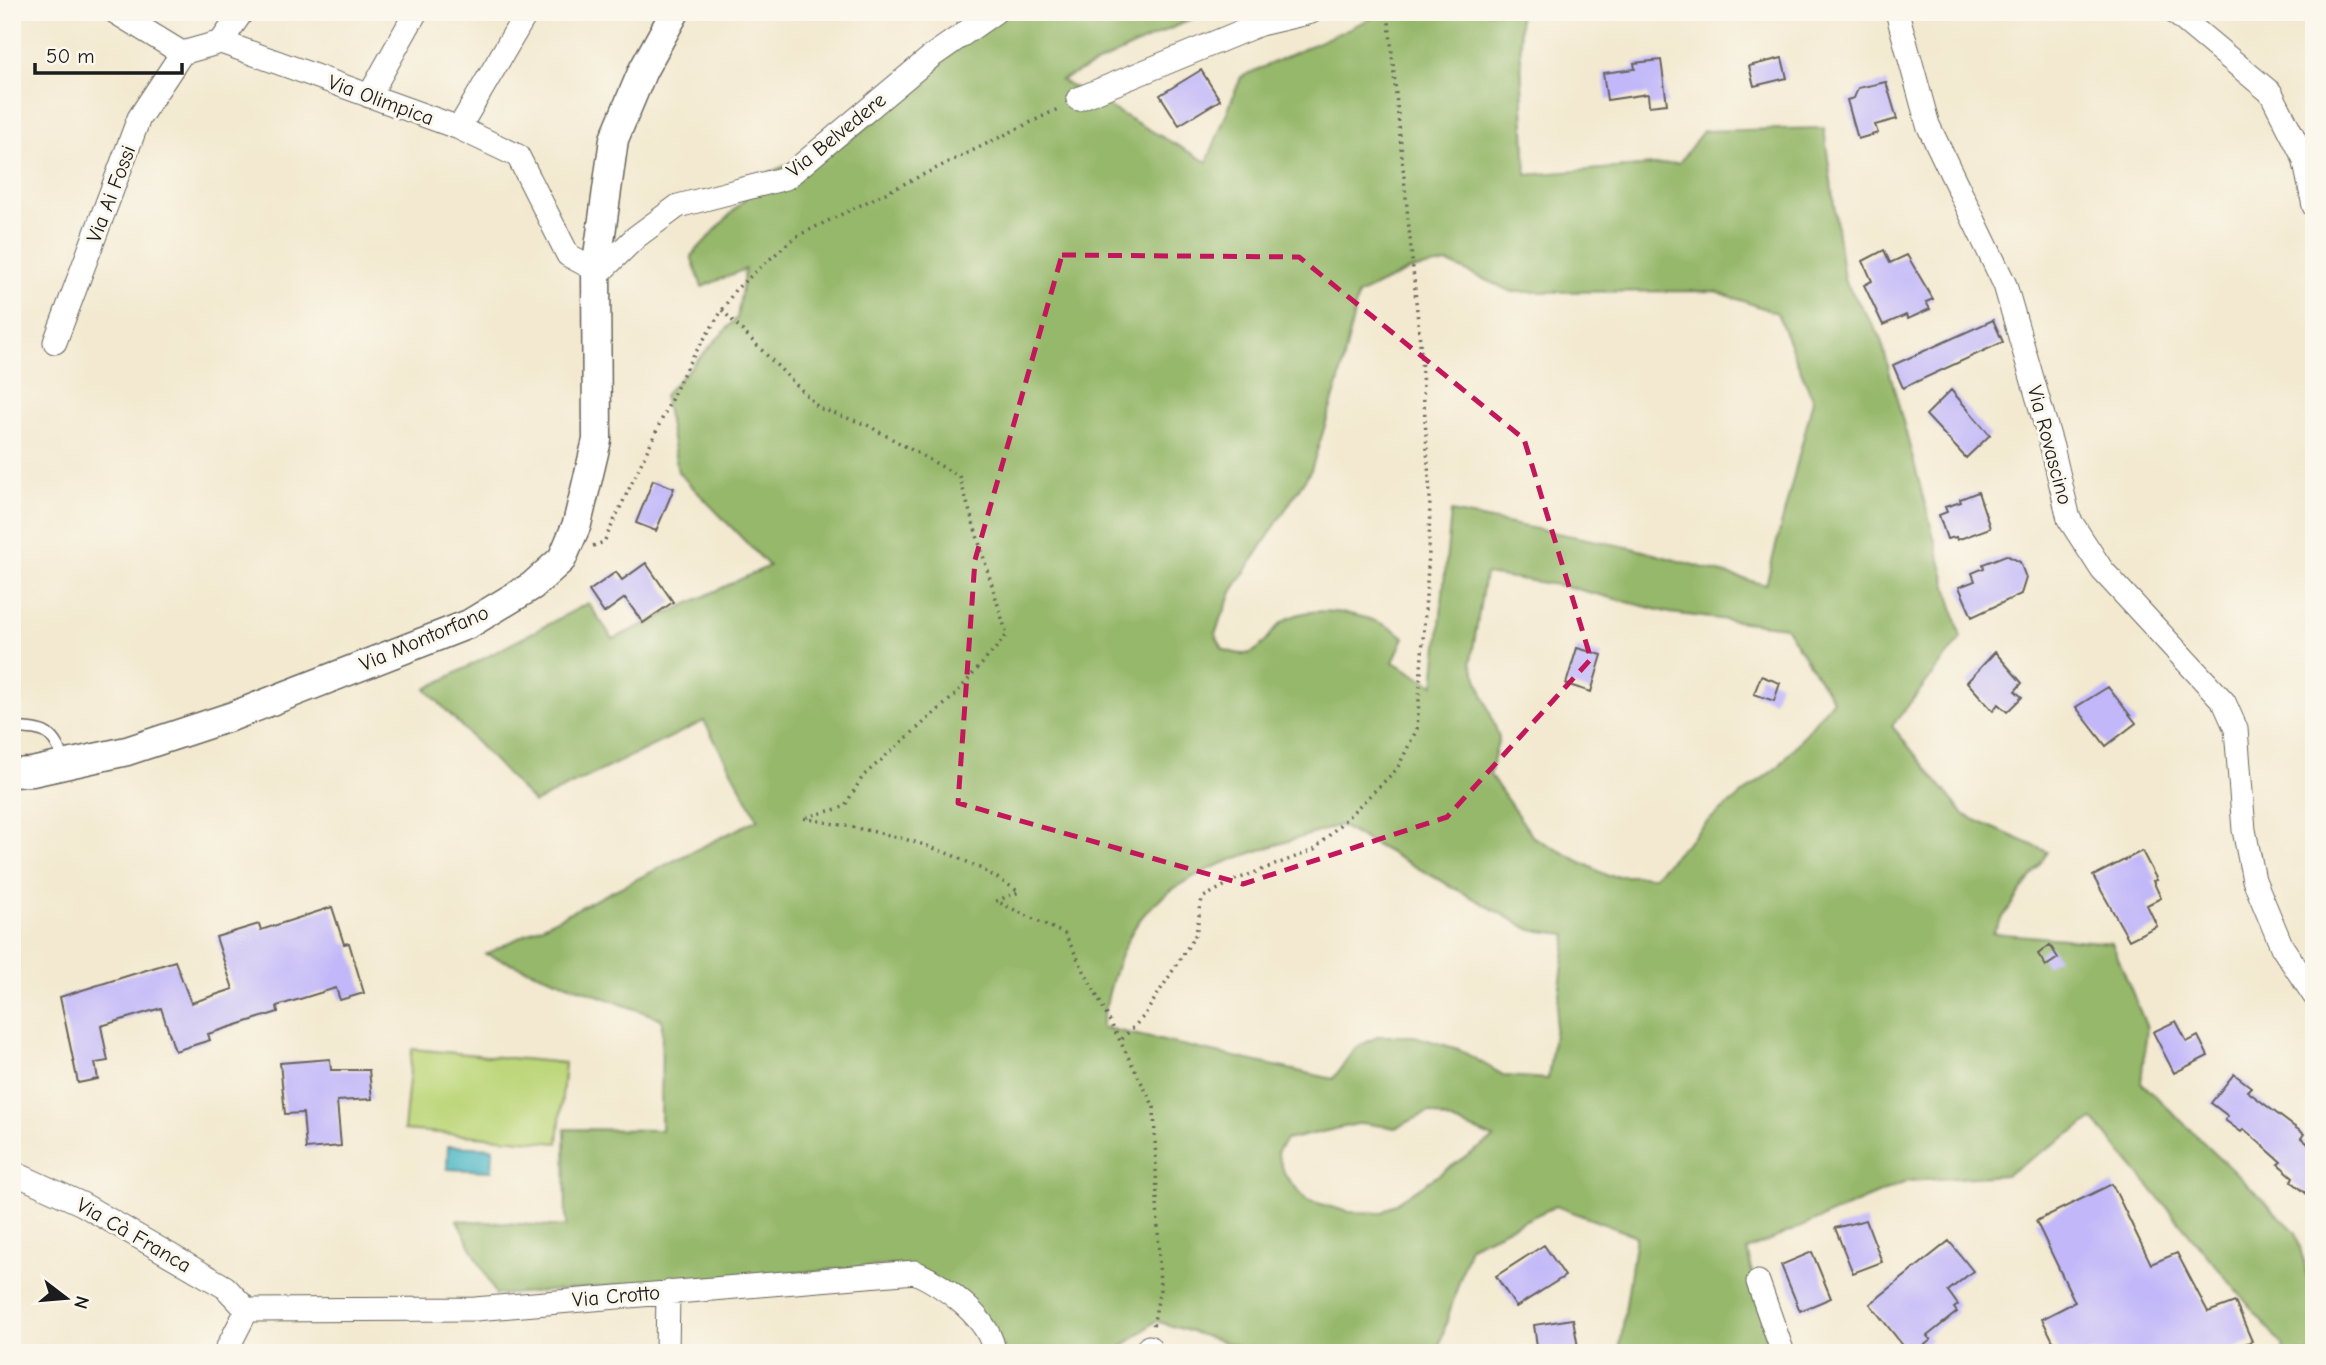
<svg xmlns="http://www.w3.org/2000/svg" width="2326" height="1365" font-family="'Comic Neue',sans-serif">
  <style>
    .green { fill: #bed77b; stroke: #6d7a4c; stroke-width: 2 }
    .forest { fill: #96b86b; stroke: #596a44; stroke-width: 2; fill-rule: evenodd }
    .water { fill: #4ab6c6; stroke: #336971; stroke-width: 2 }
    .building { fill: #c1b7f9 }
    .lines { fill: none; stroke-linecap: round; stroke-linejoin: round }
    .service-casing { stroke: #67645b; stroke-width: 13 }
    .minor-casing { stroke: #67645b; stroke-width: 25 }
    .tertiary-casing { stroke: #67645b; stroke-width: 31 }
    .path { stroke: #67645b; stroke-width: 3.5; stroke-dasharray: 2 5; stroke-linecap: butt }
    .service { stroke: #fff; stroke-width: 10 }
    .minor { stroke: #fff; stroke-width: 23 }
    .tertiary { stroke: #fff; stroke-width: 28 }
    .marked { fill: none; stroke: #c2185b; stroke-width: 5; stroke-dasharray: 14 9; stroke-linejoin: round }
    .labels { text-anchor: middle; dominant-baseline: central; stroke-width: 6; stroke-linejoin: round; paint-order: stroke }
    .street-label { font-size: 21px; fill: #1c1c1c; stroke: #fbf7ec }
  </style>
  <rect width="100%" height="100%" fill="#fbf7ec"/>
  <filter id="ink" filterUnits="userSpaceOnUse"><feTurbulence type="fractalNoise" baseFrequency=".0143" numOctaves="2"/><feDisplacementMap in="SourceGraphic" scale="14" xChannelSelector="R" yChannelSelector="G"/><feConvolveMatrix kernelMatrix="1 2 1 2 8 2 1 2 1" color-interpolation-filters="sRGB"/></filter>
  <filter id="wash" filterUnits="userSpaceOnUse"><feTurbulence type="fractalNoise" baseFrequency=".00686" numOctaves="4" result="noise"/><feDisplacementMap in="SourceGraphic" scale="28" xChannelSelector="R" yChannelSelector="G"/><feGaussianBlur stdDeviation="1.57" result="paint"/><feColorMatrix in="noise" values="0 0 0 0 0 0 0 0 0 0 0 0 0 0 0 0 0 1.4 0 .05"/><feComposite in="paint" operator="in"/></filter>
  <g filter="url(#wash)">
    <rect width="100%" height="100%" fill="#f3e9d0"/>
    <path class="green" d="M 412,1049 L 565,1063 L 558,1143 L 404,1130 Z"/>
    <path class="forest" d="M 990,12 L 1206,12 L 1061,80 L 1207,162 L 1241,77 L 1385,12 L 1519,12 L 1526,175 L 1679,163 L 1703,131 L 1824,128 L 1844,280 L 1880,336 L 1961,638 L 1892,726 L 1964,815 L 2048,852 L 1992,933 L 2112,943 L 2147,1028 L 2141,1082 L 2296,1232 L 2314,1302 L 2314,1353 L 2283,1353 L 2283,1346 L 2093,1119 L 2006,1175 L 1908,1181 L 1747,1250 L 1771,1353 L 1619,1353 L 1636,1236 L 1556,1206 L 1470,1246 L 1437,1353 L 1260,1353 L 1156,1321 L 1114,1353 L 1005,1353 L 1003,1346 L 897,1265 L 496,1295 L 457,1220 L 566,1227 L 565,1129 L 661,1130 L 662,1019 L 486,954 L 758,819 L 704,721 L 534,803 L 426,689 L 588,603 L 613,639 L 769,566 L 678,472 L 664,395 L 737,318 L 745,269 L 702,287 L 691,256 L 770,172 L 851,139 L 922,84 ZM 1448,263 L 1512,292 L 1715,291 L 1777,313 L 1813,400 L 1766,585 L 1632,548 L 1451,512 L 1434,685 L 1393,662 L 1404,637 C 1379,616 1320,603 1289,618 C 1263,631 1265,667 1223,649 L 1215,634 L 1232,592 L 1311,470 L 1339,381 L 1358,295 L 1409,270 ZM 1485,574 L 1565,586 L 1670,613 L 1785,627 L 1833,700 L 1780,765 L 1709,820 L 1654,876 L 1608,876 L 1533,837 L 1490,775 L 1499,737 L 1471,662 ZM 1339,825 L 1531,930 L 1567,934 L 1548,1079 L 1505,1076 L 1458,1049 L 1414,1036 L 1379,1036 L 1355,1048 L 1333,1079 L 1101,1027 C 1109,989 1121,937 1149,909 C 1196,861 1278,847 1339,825 ZM 1429,1112 L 1494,1138 L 1381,1213 L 1349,1212 L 1307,1200 L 1285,1175 L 1277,1152 L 1286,1140 L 1362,1123 L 1395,1128 Z"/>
    <path class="water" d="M 448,1146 L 493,1148 L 492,1171 L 447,1169 Z"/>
    <g id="blocks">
      <path class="building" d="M 1782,58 L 1787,78 L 1754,86 L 1749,66 Z
        M 1661,60 L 1667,104 L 1649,106 L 1648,94 L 1607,100 L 1603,73 L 1635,69 L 1634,63 Z
        M 1201,70 L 1220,100 L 1179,125 L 1160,95 Z
        M 1886,82 L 1897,119 L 1875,125 L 1878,133 L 1858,139 L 1847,100 L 1854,98 L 1858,88 Z
        M 1884,250 L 1890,263 L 1907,255 L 1933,299 L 1926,302 L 1930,309 L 1908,319 L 1906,315 L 1883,325 L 1864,285 L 1872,281 L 1863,261 Z
        M 1993,320 L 2003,342 L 1903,388 L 1893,365 Z
        M 1951,390 L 1990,435 L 1966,458 L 1926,415 Z
        M 653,480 L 674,488 L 656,531 L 636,523 Z
        M 1978,492 L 1990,528 L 1957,540 L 1956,537 L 1947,539 L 1939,515 L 1947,512 L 1945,507 L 1961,502 L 1960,499 Z
        M 2006,555 L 2020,562 L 2026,578 L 2021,594 L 1972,617 L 1959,587 L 1975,581 L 1972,573 L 1984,568 L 1983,564 Z
        M 646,563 L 673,602 L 643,623 L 625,598 L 604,613 L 589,591 L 616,572 L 622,580 Z
        M 1577,648 L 1602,655 L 1591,692 L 1566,684 Z
        M 1995,652 L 2022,683 L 2015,691 L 2022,697 L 2007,712 L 1998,704 L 1993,711 L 1967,682 Z
        M 1761,676 L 1780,683 L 1774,701 L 1754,694 Z
        M 2108,687 L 2136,723 L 2106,746 L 2076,707 Z
        M 2142,851 L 2157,880 L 2153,881 L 2161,898 L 2147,905 L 2157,926 L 2129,940 L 2093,876 Z
        M 332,907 L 344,944 L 349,943 L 364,993 L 340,1000 L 336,988 L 277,1006 L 278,1012 L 208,1034 L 210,1040 L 175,1051 L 161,1008 L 101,1026 L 108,1061 L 95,1063 L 98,1079 L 78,1083 L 60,997 L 175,961 L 191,1003 L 233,989 L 216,937 L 259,924 L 261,930 Z
        M 2050,945 L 2058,958 L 2046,966 L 2038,954 Z
        M 2176,1021 L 2187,1042 L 2198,1036 L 2208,1056 L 2174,1073 L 2153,1032 Z
        M 330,1059 L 331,1070 L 369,1070 L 372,1099 L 337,1101 L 341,1146 L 306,1149 L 303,1113 L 285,1114 L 280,1063 Z
        M 2234,1074 L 2251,1087 L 2247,1091 L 2304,1134 L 2301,1138 L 2314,1149 L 2314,1200 L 2291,1181 L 2293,1177 L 2278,1164 L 2281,1162 L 2244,1129 L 2241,1132 L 2225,1120 L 2228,1116 L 2211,1103 Z
        M 2112,1184 L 2151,1264 L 2177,1253 L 2208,1312 L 2235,1302 L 2252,1341 L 2224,1353 L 2059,1353 L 2042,1319 L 2075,1302 L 2036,1221 Z
        M 1866,1220 L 1882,1262 L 1853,1273 L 1835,1228 Z
        M 1949,1241 L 1973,1271 L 1948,1291 L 1958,1305 L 1954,1308 L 1957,1312 L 1927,1336 L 1931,1340 L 1914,1353 L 1909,1353 L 1870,1304 Z
        M 1544,1245 L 1565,1276 L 1516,1307 L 1496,1276 Z
        M 1812,1252 L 1831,1298 L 1800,1311 L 1781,1265 Z
        M 1573,1319 L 1579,1353 L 1538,1353 L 1534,1325 Z"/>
    </g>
  </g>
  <g filter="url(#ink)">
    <use href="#blocks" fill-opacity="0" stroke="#67645b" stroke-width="2"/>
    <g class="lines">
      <g class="service-casing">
        <path id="service" d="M 12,728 C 47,729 54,731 65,765"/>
      </g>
      <g class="minor-casing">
        <path id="minor" d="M 115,12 L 182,53 L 221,42 L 459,128 L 518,156 L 568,255 L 596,270
          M 1897,12 L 1928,125 L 2005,285 L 2052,447 L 2069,519 L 2102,570 L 2224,702 L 2236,729 L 2244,830 L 2254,880 L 2282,947 L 2314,995
          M 2174,12 L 2271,93 L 2304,158 L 2314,206
          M 221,42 L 242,12
          M 369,96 L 416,12
          M 1078,99 L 1260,24 L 1311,12
          M 459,128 L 527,12
          M 596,276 L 636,237 L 678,206 L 786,178 L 932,56 L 995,12
          M 55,342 L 139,118 L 182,53
          M 12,1172 L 82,1204 L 225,1287 L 247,1310
          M 1758,1282 L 1783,1353
          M 225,1353 L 247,1310 L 475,1309 L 915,1272 C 943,1285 992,1319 994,1353
          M 667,1353 L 668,1292
          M 1143,1353 L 1149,1347"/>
      </g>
      <g class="tertiary-casing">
        <path id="tertiary" d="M 12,773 L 32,772 L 127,751 L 233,716 L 469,624 L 532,586 L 562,559 L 577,524 L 597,440 L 596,270 L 614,139 L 643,70 L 675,12"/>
      </g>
      <path class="path" d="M 722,310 L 819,408 L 867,425 L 959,476 L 1007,635 L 954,696 L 863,776 L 844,807 L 803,818 C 888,834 946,842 1019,892 L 996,901 L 1065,934 L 1154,1107 L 1160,1289 L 1153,1327
        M 593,546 L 604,542 L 687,366 L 735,290 L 795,237 L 1060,108
        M 1122,1039 L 1144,1016 L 1196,934 L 1202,898 L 1235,880 L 1314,850 L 1397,769 L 1417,729 L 1429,552 L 1430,495 L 1420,342 L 1388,12"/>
      <use href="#service" class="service"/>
      <use href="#minor" class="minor"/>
      <use href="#tertiary" class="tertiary"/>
    </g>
  </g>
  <path class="marked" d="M 1062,255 L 1299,257 L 1524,439 L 1591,659 L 1447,817 L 1243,884 L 958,803 L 975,560 Z"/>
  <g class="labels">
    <g class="street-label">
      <text transform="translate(381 100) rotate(20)">Via Olimpica</text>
      <text transform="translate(836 135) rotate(-39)">Via Belvedere</text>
      <text transform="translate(111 194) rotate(-69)">Via Ai Fossi</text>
      <text transform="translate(2050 445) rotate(75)">Via Rovascino</text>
      <text transform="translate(424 638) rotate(-23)">Via Montorfano</text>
      <text transform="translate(134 1235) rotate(30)">Via Cà Franca</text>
      <text transform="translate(616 1296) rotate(-5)">Via Crotto</text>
    </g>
  </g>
  <rect width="2326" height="1365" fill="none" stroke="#fbf7ec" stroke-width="42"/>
  <g transform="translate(66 1298) rotate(106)" stroke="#fbf7ec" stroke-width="5" paint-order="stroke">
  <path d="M0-5L12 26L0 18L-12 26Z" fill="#1c1c1c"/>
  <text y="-10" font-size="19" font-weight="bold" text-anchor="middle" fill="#1c1c1c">N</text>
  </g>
  <path d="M35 63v10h147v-10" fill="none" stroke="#1c1c1c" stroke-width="3.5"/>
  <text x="46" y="63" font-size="21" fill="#1c1c1c" stroke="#fbf7ec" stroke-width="5" paint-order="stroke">50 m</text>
</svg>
